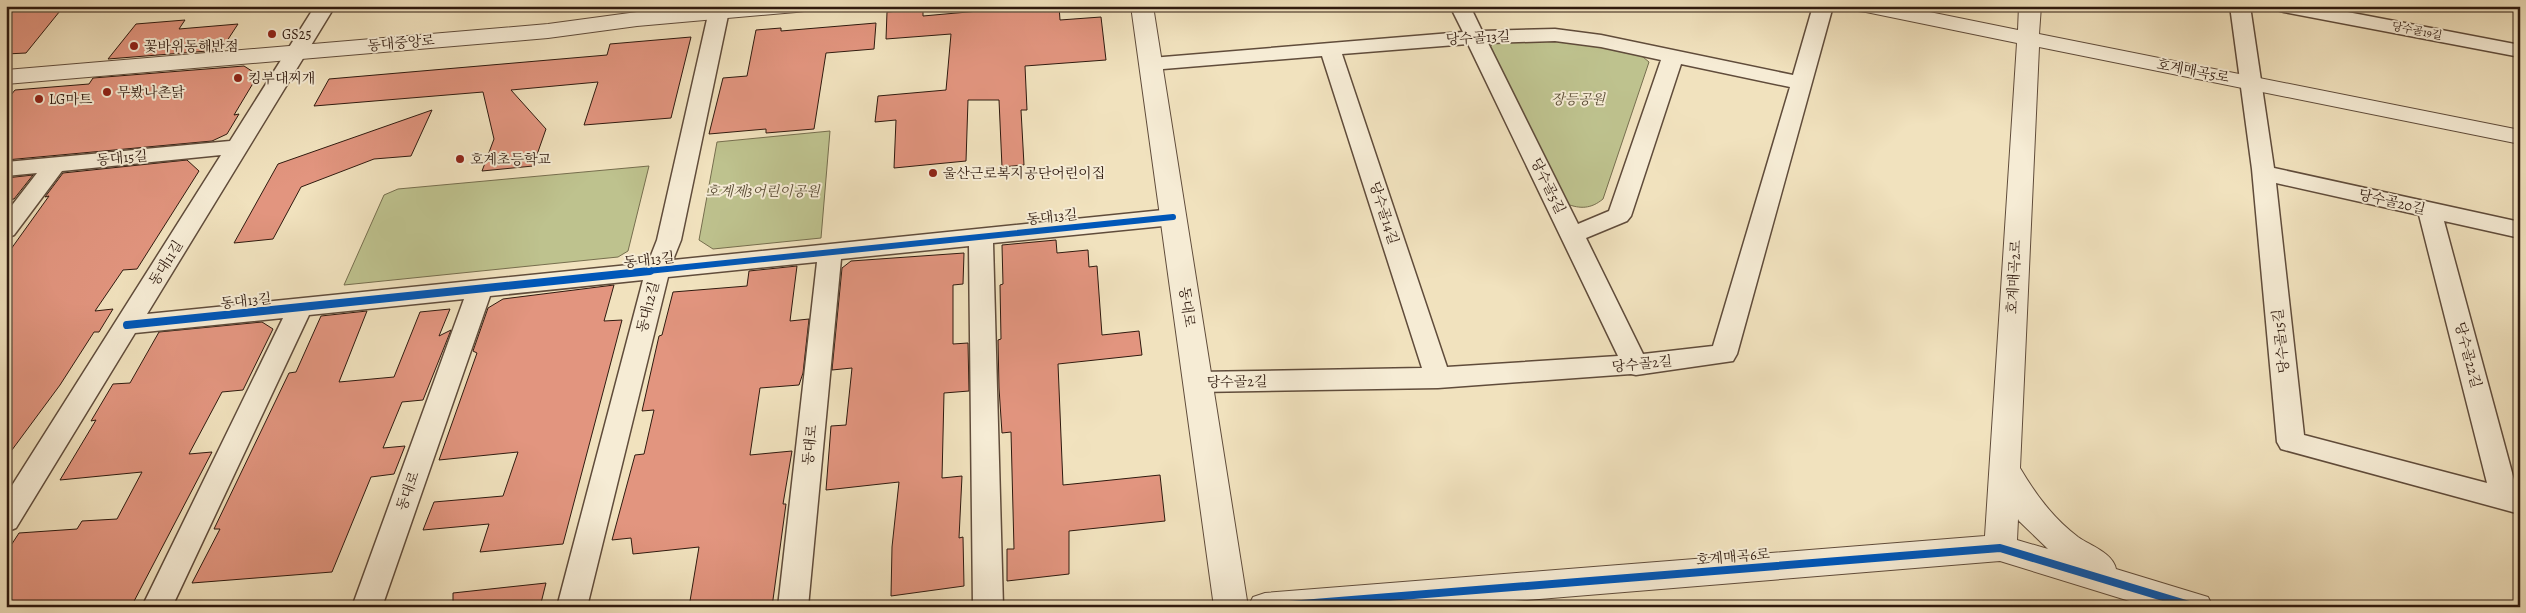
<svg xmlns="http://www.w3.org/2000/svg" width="2526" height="613" font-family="Alegreya,'Noto Serif KR',serif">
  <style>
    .green { fill: #bec28e; stroke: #766e4e }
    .building { fill: #e2957f; stroke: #2f1a0f }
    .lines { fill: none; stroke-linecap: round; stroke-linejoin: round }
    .minor-casing { stroke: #604c3b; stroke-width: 3 }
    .tertiary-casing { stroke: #604c3b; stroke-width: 2 }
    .minor { fill: #f6ecd5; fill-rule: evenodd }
    .tertiary { fill: #f6ecd5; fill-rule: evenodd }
    .cycleway-far1-casing { stroke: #f6ecd5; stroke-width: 9 }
    .cycleway-casing { stroke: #f6ecd5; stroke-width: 11 }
    .cycleway-far1 { stroke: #0057b8; stroke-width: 6 }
    .cycleway { stroke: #0057b8; stroke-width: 8 }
    .poi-dot { fill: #8f2418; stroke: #f6ecd5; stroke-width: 2 }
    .labels { text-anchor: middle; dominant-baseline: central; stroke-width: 4; stroke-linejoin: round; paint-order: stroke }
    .far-street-label { font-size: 11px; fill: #2f1a0f; stroke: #f6ecd5 }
    .poi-label { font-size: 14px; fill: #2f1a0f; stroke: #f6ecd5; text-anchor: start }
    .street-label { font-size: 14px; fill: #2f1a0f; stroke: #f6ecd5 }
    .park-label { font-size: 14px; font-style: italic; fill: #5a4c35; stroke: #f6ecd5 }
  </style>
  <rect width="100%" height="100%" fill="#f1e2be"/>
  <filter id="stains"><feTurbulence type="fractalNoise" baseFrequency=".004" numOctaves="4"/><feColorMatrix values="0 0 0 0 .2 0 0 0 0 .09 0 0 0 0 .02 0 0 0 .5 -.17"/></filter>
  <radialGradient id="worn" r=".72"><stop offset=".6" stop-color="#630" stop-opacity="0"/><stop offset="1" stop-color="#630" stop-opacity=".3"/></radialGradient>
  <path class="green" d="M 1496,40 L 1561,40 L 1637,52 L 1649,62 L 1603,199 C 1591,209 1580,209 1567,204 L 1490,47 Z
    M 830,131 L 821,238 L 713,249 L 699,240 L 717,142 Z
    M 649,166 L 628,251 L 618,257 L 344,285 L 384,195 L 398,189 Z"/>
  <path class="building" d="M 6,6 L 64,6 L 26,53 L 6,54 Z
    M 1035,6 L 1059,6 L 1060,20 L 1101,17 L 1106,60 L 1025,66 L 1027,110 L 1021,110 L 1024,165 L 1002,167 L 999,100 L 968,100 L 966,161 L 894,168 L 896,120 L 875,122 L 878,96 L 946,90 L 951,34 L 886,39 L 887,12 L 923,9 L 923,16 Z
    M 185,20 L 179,29 L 238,24 L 225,44 L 212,45 L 220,50 L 108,59 L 136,24 Z
    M 876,23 L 874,49 L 826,53 L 814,129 L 766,133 L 766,129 L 709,134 L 723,78 L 747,76 L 756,30 L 781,28 L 781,31 Z
    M 691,37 L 671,118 L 584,125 L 598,82 L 511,90 L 546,129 L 533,166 L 482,171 L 494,139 L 483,92 L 314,106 L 329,79 L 607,55 L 610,44 Z
    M 244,66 L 258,75 L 234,115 L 239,114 L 227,134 L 212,141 L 6,160 L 6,101 L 15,90 L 89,84 L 93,78 Z
    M 432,110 L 411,156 L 374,159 L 301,187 L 273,239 L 234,243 L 278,164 Z
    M 187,160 L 199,171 L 137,269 L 123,270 L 95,311 L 113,309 L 99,332 L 94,332 L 60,385 L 6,458 L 6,256 L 49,196 L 45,197 L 63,173 Z
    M 33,175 L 14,199 L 6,200 L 6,178 Z
    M 1056,240 L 1057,253 L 1088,250 L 1089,267 L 1097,266 L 1102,335 L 1139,331 L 1142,355 L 1058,364 L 1063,485 L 1160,475 L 1165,521 L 1069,531 L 1069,574 L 1007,581 L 1007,549 L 1014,549 L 1011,432 L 1002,433 L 999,388 L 998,340 L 1001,339 L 1000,285 L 1003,284 L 1002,245 Z
    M 964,253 L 963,284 L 953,285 L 953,344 L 968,343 L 969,391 L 944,393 L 942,478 L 962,476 L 959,538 L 963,537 L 964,586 L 891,596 L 892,547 L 899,482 L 826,490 L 831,426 L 846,425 L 852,368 L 832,370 L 842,268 L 851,261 Z
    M 797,266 L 790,321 L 809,319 L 803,373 L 799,385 L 760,388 L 750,455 L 792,451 L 783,504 L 786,504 L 772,607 L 689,607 L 699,547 L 633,554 L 631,538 L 612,540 L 635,455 L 644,454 L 654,410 L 642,411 L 659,336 L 662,335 L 673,292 L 747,286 L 749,271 Z
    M 614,285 L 604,321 L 622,320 L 563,544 L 480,552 L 489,524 L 423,530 L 434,502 L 503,496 L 518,452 L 439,460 L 477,353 L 473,351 L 488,308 L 503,299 Z
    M 450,309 L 439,336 L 451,330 L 423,400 L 402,402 L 383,448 L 405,446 L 394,474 L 371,477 L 332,572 L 192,583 L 220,529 L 214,529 L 289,373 L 296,372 L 321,316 L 367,311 L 339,382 L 394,377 L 420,312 Z
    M 262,322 L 273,329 L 243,390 L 222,392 L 189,454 L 212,452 L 131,607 L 6,607 L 6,553 L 19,533 L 77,529 L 82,521 L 117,519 L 142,472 L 60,480 L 96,420 L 91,421 L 113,384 L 130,383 L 159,332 Z
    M 546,583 L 540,607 L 453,607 L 453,593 Z"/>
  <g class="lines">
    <g class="minor-casing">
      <path id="minor" d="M 315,6 L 335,6 L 147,314 L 648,263 L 657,240 L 710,6 L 730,6 L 681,240 L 673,260 L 1173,209 L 1181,212 L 1185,217 L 1181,222 L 1173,225 L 993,243 L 1003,607 L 973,607 L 969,246 L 841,259 L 808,607 L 778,607 L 817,262 L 668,277 L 587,607 L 557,607 L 643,280 L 490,296 L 382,607 L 352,607 L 464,299 L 309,315 L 172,607 L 142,607 L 283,318 L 135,333 L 16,528 L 6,532 L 6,495 L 221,155 L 62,171 L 14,235 L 6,238 L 6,213 L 37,173 L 6,176 L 6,162 L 230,141 Z
        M 1450,6 L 1470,6 L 1482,31 L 1555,29 L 1601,35 L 1793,75 L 1813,6 L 1833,6 L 1737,354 L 1733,361 L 1636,375 L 1631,374 L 1438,388 L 1198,392 L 1189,389 L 1185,382 L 1189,375 L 1198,372 L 1422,368 L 1322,56 L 1151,70 L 1144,68 L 1141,64 L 1144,60 L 1151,58 L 1463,32 ZM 1555,41 L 1601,47 L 1661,60 L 1609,211 L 1578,224 L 1488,43 ZM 1468,44 L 1618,356 L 1447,367 L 1342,54 ZM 1681,64 L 1790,87 L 1713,346 L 1643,354 L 1586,238 L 1627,221 L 1631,216 Z
        M 2230,6 L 2250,6 L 2274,168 L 2520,222 L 2520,238 L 2444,221 L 2517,491 L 2520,492 L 2520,514 L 2281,449 L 2277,442 L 2252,169 ZM 2276,183 L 2419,215 L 2487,483 L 2304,435 Z
        M 2274,6 L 2316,6 L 2520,45 L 2520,57 L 2284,12 L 2277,10 Z"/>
    </g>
    <g class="tertiary-casing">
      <path id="tertiary" d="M 714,6 L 807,6 L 804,11 L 796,12 L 637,26 L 548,38 L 6,84 L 6,70 L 548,24 L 637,12 Z
        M 1131,6 L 1153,6 L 1248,607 L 1214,607 Z
        M 1855,6 L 1900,6 L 2018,30 L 2019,6 L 2041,6 L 2039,34 L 2520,130 L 2520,144 L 2039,47 L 2020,468 C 2036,495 2053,518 2078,537 C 2091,546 2113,553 2116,569 L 2208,597 L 2213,607 L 2149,607 L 2000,561 L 1442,607 L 1248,607 L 1253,597 L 1265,593 L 1985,536 L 2017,43 L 1866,12 L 1858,11 ZM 2018,519 L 2019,521 L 2048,549 L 2017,540 Z"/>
    </g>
    <use href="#minor" class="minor"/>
    <use href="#tertiary" class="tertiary"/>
    <g class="cycleway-far1-casing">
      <path id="cycleway-far1" d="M 638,272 L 1173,217"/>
    </g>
    <g class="cycleway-casing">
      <path id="cycleway" d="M 127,325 L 650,271
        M 1265,607 L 2000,548 L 2196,607"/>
    </g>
    <use href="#cycleway-far1" class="cycleway-far1"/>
    <use href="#cycleway" class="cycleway"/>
  </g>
  <g class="poi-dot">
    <circle cx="272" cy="34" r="5"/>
    <circle cx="134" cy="46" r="5"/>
    <circle cx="238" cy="78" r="5"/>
    <circle cx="107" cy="92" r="5"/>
    <circle cx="39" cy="99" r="5"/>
    <circle cx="460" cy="159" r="5"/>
    <circle cx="933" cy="173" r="5"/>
  </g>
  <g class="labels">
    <g class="far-street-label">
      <text transform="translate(2417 31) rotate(11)">당수골19길</text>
    </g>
    <g class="poi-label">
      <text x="282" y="34">GS25</text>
      <text x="144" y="46">꽃바위동해반점</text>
      <text x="248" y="78">킹부대찌개</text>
      <text x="117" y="92">무봤나촌닭</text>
      <text x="49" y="99">LG마트</text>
      <text x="470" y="159">호계초등학교</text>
      <text x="943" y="173">울산근로복지공단어린이집</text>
    </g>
    <g class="street-label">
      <text transform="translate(1478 38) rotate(-3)">당수골13길</text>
      <text transform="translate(401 43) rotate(-5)">동대중앙로</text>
      <text transform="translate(2193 71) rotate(11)">호계매곡5로</text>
      <text transform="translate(122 158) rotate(-5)">동대15길</text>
      <text transform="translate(1548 186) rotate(64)">당수골5길</text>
      <text transform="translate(2392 202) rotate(13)">당수골20길</text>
      <text transform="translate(1384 213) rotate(72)">당수골14길</text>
      <text transform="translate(1052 217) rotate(-6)">동대13길</text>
      <text transform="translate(649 260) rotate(-6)">동대13길</text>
      <text transform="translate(166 263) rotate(-58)">동대11길</text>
      <text transform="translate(2014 277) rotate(-87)">호계매곡2로</text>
      <text transform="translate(246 301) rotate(-6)">동대13길</text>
      <text transform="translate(648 307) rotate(-76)">동대12길</text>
      <text transform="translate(1187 307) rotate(82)">동대로</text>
      <text transform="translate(2281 341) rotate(-96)">당수골15길</text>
      <text transform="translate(2468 355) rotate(75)">당수골22길</text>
      <text transform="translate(1642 364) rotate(-6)">당수골2길</text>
      <text transform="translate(1237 382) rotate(-1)">당수골2길</text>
      <text transform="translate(810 445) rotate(-84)">동대로</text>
      <text transform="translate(408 491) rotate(-70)">동대로</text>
      <text transform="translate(1733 557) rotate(-5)">호계매곡6로</text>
    </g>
    <g class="park-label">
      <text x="1578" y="99">장등공원</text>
      <text x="763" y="191">호계제3어린이공원</text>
    </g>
  </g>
  <rect width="2526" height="613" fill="none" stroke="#f1e2be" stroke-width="25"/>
  <rect x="8" y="8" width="2511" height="598" fill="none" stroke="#2f1a0f" stroke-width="2.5"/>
  <rect x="12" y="12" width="2501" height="588" fill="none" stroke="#2f1a0f"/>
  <rect width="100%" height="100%" filter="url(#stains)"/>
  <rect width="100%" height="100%" fill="url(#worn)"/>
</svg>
